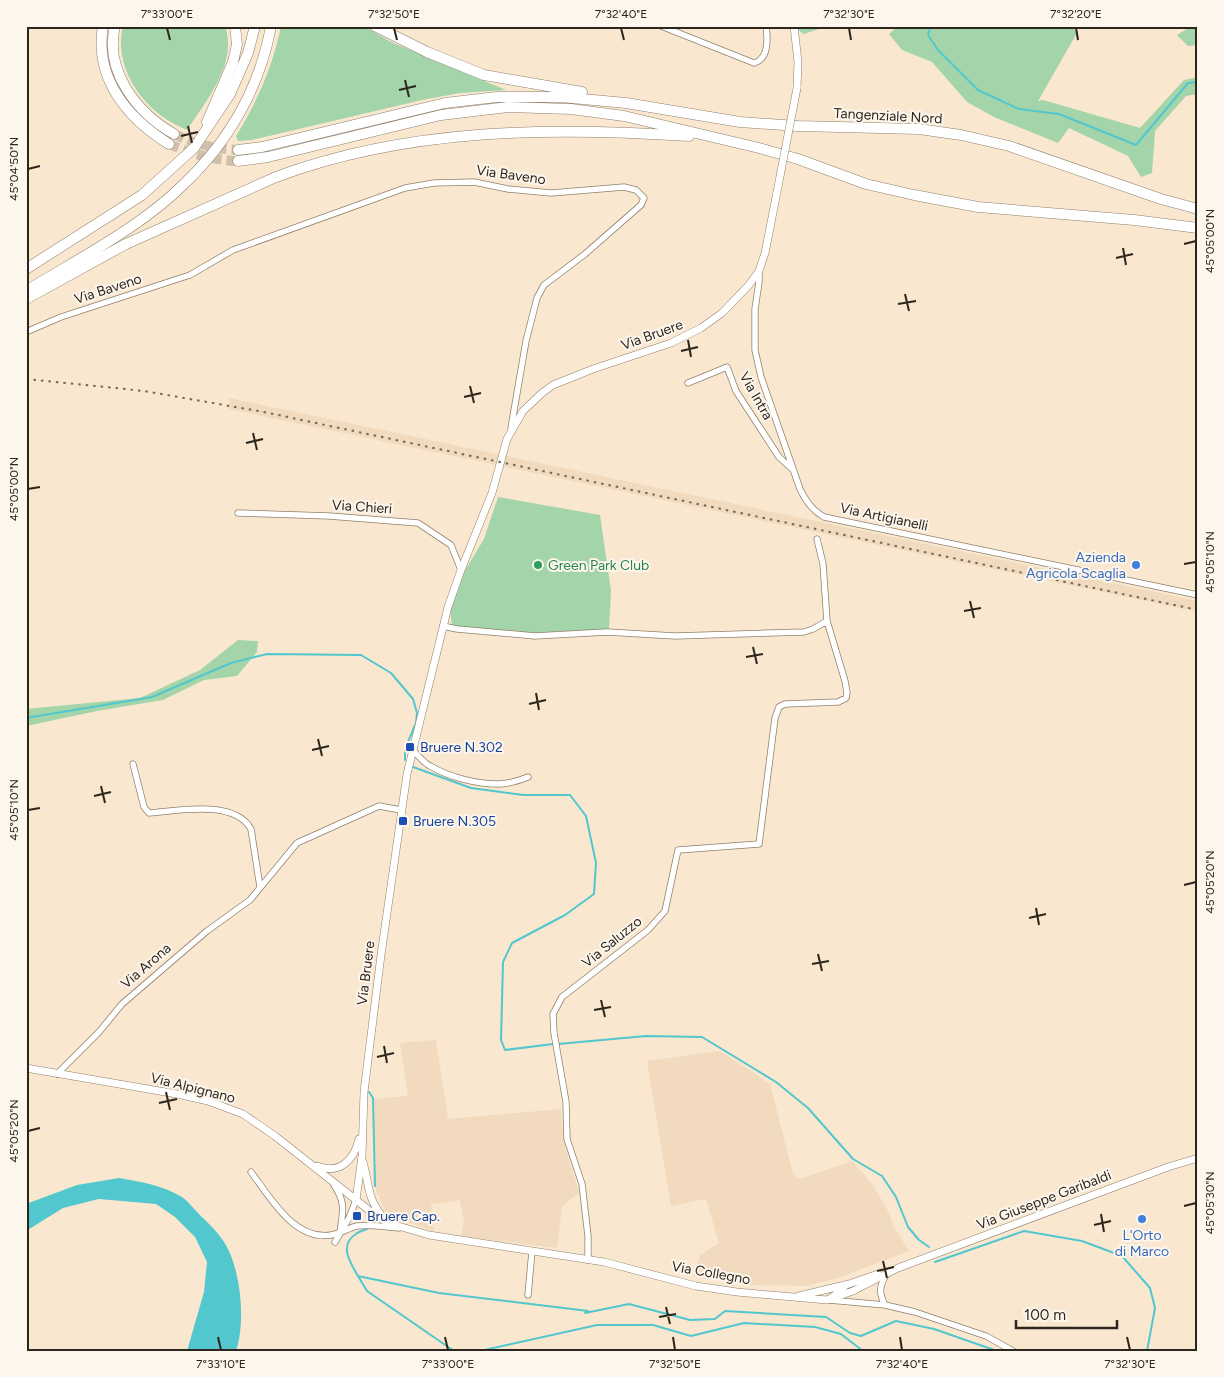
<svg xmlns="http://www.w3.org/2000/svg" width="1224" height="1377" font-family="Figtree,sans-serif">
  <style>
    .built { fill: #f1dabd }
    .green { fill: #a4d4aa }
    .water { fill: #52c7cd }
    .lines { fill: none; stroke-linecap: round; stroke-linejoin: round }
    .stream { stroke: #52c7cd; stroke-width: 2 }
    .motorway-tunnel { stroke: #d0c0ac; stroke-width: 10; stroke-dasharray: 10 5; stroke-linecap: butt }
    .minor-casing { stroke: #90806b; stroke-width: 7 }
    .tertiary-casing { stroke: #90806b; stroke-width: 8 }
    .motorway-casing { stroke: #90806b; stroke-width: 11 }
    .minor { stroke: #fff; stroke-width: 5.5 }
    .tertiary { stroke: #fff; stroke-width: 7 }
    .motorway { stroke: #fff; stroke-width: 10 }
    .rail { stroke: #72685a; stroke-width: 2; stroke-dasharray: 2.5 5; stroke-linecap: butt }
    .tertiary-bridge-casing { stroke: #90806b; stroke-width: 8; stroke-linecap: butt }
    .tertiary-bridge { stroke: #fff; stroke-width: 7 }
    .ticks { fill: none; stroke: #2c261d; stroke-width: 2 }
    .leisure-dot { fill: #2e9e5b; stroke: #fdf6ed; stroke-width: 2 }
    .shop-dot { fill: #3f7fe0; stroke: #fdf6ed; stroke-width: 2 }
    .transit-dot { fill: #1a4fb4; stroke: #fdf6ed; stroke-width: 2 }
    .labels { text-anchor: middle; dominant-baseline: central; stroke-width: 4; stroke-linejoin: round; paint-order: stroke }
    .street-label { font-size: 14px; fill: #2c261d; stroke: #fdf6ed }
    .shop-label { font-size: 14px; fill: #366cbe; stroke: #fdf6ed; text-anchor: end }
    .leisure-label { font-size: 14px; fill: #27864d; stroke: #fdf6ed; text-anchor: start }
    .transit-label { font-size: 14px; fill: #164399; stroke: #fdf6ed; text-anchor: start }
    .neatline { fill: none; stroke: #2c261d; stroke-width: 2 }
    .ticks-label { font-size: 12px; text-anchor: middle; fill: #2c261d }
  </style>
  <rect width="100%" height="100%" fill="#f9e7d0"/>
  <path class="built" d="M 229,398 L 1198,601 L 1198,612 L 229,409 Z
    M 436,1040 L 448,1119 L 561,1109 L 564,1142 L 579,1193 L 562,1206 L 557,1248 L 461,1236 L 464,1222 L 460,1200 L 431,1204 L 434,1231 L 387,1215 L 376,1190 L 374,1099 L 408,1096 L 400,1043 Z
    M 720,1051 L 770,1084 L 793,1174 L 800,1179 L 852,1161 L 872,1184 L 886,1207 L 895,1229 L 909,1251 L 838,1278 L 806,1286 L 745,1285 L 694,1276 L 700,1255 L 719,1243 L 706,1199 L 671,1206 L 647,1061 Z"/>
  <path class="green" d="M 123,26 L 225,26 C 238,63 206,101 187,130 C 180,127 172,123 166,119 C 136,99 114,62 123,26 Z
    M 281,26 L 364,26 L 391,42 L 506,90 L 460,93 L 422,100 L 252,140 L 238,141 L 236,136 C 257,102 273,66 281,26 Z
    M 795,26 L 829,26 L 803,34 Z
    M 898,26 L 1072,26 L 1077,33 L 1038,101 L 1043,100 L 1140,128 L 1184,80 L 1198,77 L 1198,94 L 1186,96 L 1155,131 L 1152,173 L 1141,177 L 1128,156 L 1069,128 L 1058,143 L 994,117 L 967,102 L 932,62 L 902,50 L 889,34 Z
    M 1190,27 L 1198,28 L 1198,45 L 1188,46 L 1177,35 Z
    M 498,497 L 600,515 L 611,591 L 609,629 L 533,633 L 452,626 L 449,597 L 484,539 Z
    M 238,640 L 258,641 L 257,652 L 237,676 L 204,680 L 163,700 L 97,711 L 26,726 L 26,709 L 140,698 L 200,670 Z"/>
  <path class="water" d="M 119,1178 C 141,1182 162,1185 182,1197 C 188,1201 193,1208 198,1213 C 207,1222 217,1231 224,1242 C 241,1268 246,1322 236,1351 L 187,1351 L 204,1292 L 207,1262 L 195,1237 L 175,1217 L 156,1204 L 99,1199 L 63,1208 L 26,1231 L 26,1204 L 77,1185 Z"/>
  <g class="lines">
    <path class="stream" d="M 931,26 L 928,35 L 938,50 L 978,90 L 1019,109 L 1059,114 L 1136,145 L 1188,83 L 1198,82
      M 26,718 L 152,697 L 231,663 L 267,654 L 361,655 L 391,673 L 413,699 L 417,713 L 416,723 L 405,749 L 405,760
      M 413,767 L 471,788 L 523,795 L 570,795 L 586,816 L 596,863 L 594,894 L 565,915 L 512,943 L 503,962 L 501,1040 L 505,1050 L 553,1044
      M 558,1044 L 646,1036 L 702,1037 L 776,1082 L 808,1108 L 853,1159 L 882,1176 L 896,1197 L 908,1227 L 919,1240 L 929,1247
      M 369,1092 L 373,1098 L 375,1186
      M 367,1229 C 364,1231 359,1231 356,1234 C 338,1245 351,1264 358,1276 L 439,1293 L 588,1311 L 585,1313 L 629,1304 L 690,1320 L 715,1319 L 725,1311 L 826,1317 L 850,1333 L 861,1336 L 896,1321 L 934,1329 L 997,1351
      M 935,1262 L 1024,1231 L 1082,1241 L 1122,1256 L 1150,1288 L 1155,1308 L 1147,1351
      M 358,1276 L 367,1291 L 454,1351
      M 480,1351 L 597,1325 L 653,1325 L 691,1336 L 744,1323 L 815,1327 L 841,1334 L 863,1351"/>
    <path class="motorway-tunnel" d="M 174,134 C 195,144 215,149 238,150
      M 169,144 C 192,154 213,160 238,161"/>
    <g class="minor-casing">
      <path id="minor" d="M 661,26 L 754,63 C 769,59 768,40 766,26
        M 759,271 L 759,282 L 755,309 L 755,350 L 761,377 L 800,489 C 806,501 812,510 824,517 L 1198,595
        M 26,332 L 61,317 L 190,275 L 233,250 L 405,188 L 434,183 L 474,182 L 508,189 L 551,193 L 624,187 L 636,190 L 644,198 L 641,205 L 585,254 L 544,285 L 537,298 L 526,341 L 511,428
        M 688,383 L 727,367 L 736,391 L 779,457 L 791,468
        M 238,513 L 329,516 L 418,523 L 451,545 L 461,570
        M 443,626 L 457,629 L 535,636 L 607,632 L 675,636 L 804,632 L 813,629 L 827,621
        M 413,750 C 418,756 424,763 430,766 C 449,777 476,784 498,784 C 509,784 518,781 528,777
        M 133,764 L 144,807 L 149,813 C 178,811 234,799 251,829 L 260,887
        M 57,1074 L 99,1032 L 122,1004 L 207,931 L 250,900 L 297,843 L 379,806 L 401,810
        M 251,1172 C 270,1197 294,1241 331,1235 C 340,1234 348,1228 357,1226 C 370,1224 385,1227 399,1228
        M 334,1185 C 346,1203 343,1211 340,1232
        M 335,1242 L 349,1218 L 356,1200
        M 588,1260 L 588,1236 L 582,1184 L 567,1139 L 566,1102 L 554,1033 L 553,1014 L 562,997 L 648,930 L 665,911 L 678,850 L 759,844 L 775,718 L 779,707 L 785,704 L 838,702 L 846,698 L 847,693 L 845,681 L 827,621 L 823,564 L 817,539
        M 528,1295 L 532,1251
        M 828,1299 L 845,1287
        M 829,1300 L 885,1305 L 915,1312 L 986,1336 L 1013,1351
        M 885,1305 C 879,1293 879,1287 886,1275"/>
    </g>
    <g class="tertiary-casing">
      <path id="tertiary" d="M 794,26 L 798,62 L 797,88
        M 26,1068 L 177,1094 L 208,1101 L 243,1114 L 275,1136 L 370,1211 L 388,1223 L 429,1235 L 604,1262 L 696,1286 L 737,1292 L 827,1300 L 853,1291 L 900,1267
        M 363,1162 C 369,1183 367,1198 382,1216
        M 317,1166 C 340,1175 354,1160 359,1139
        M 356,1200 L 362,1156 L 364,1092 L 381,955 L 407,774 L 448,607 L 461,570 L 492,493 L 507,439 L 523,411 L 542,393 L 553,385 L 593,369 L 671,343 L 701,328 L 722,313 L 749,285 L 759,271 L 765,253 L 777,192
        M 898,1268 L 1168,1167 L 1198,1158
        M 799,1296 L 849,1284 L 878,1274"/>
    </g>
    <g class="motorway-casing">
      <path id="motorway" d="M 103,26 C 94,78 127,118 169,144
        M 115,26 C 104,71 137,113 174,134
        M 375,26 L 427,52 L 484,75 L 582,92
        M 207,122 L 233,62 L 237,44 L 235,26
        M 238,150 L 262,147 L 445,103 L 497,97 L 561,97 L 626,103 L 740,122 L 798,126 L 919,129 L 961,135 L 1009,146 L 1161,199 L 1198,209
        M 238,161 L 268,157 L 441,115 L 508,107 L 571,109 L 624,116 L 759,148 L 798,159 L 866,184 L 914,195 L 978,207 L 1134,220 L 1198,228
        M 26,269 L 142,195 L 194,148 L 230,94 L 248,53 L 255,26
        M 26,291 C 78,259 141,227 184,184 C 229,141 260,87 271,26
        M 26,299 L 126,244 L 276,177 C 407,128 551,127 689,136"/>
    </g>
    <use href="#minor" class="minor"/>
    <use href="#tertiary" class="tertiary"/>
    <use href="#motorway" class="motorway"/>
    <path class="rail" d="M 26,379 L 144,391 L 264,412 L 1198,610"/>
    <g class="tertiary-bridge-casing">
      <path id="tertiary-bridge" d="M 777,192 L 797,88"/>
    </g>
    <use href="#tertiary-bridge" class="tertiary-bridge"/>
  </g>
  <path class="ticks" d="M 167,28 L 170,40M 394,28 L 397,40M 621,28 L 624,40M 849,28 L 851,40M 1076,28 L 1078,40M 405,80 L 409,97M 399,90 L 416,86M 188,126 L 192,143M 181,136 L 198,132M 28,169 L 40,166M 1184,244 L 1196,241M 1123,248 L 1126,265M 1116,258 L 1133,254M 905,294 L 909,311M 898,304 L 916,301M 688,340 L 691,357M 681,351 L 698,347M 470,386 L 474,403M 464,397 L 481,393M 253,433 L 257,450M 246,443 L 263,439M 28,489 L 40,487M 1184,564 L 1196,562M 970,601 L 974,618M 964,611 L 981,608M 753,647 L 757,664M 746,657 L 763,654M 536,693 L 539,710M 529,704 L 546,700M 318,739 L 322,756M 312,750 L 329,746M 101,786 L 105,803M 94,796 L 111,792M 28,810 L 40,808M 1184,885 L 1196,882M 1036,908 L 1039,925M 1029,918 L 1046,914M 818,954 L 822,971M 812,964 L 829,961M 601,1000 L 605,1017M 594,1010 L 611,1007M 384,1046 L 387,1063M 377,1057 L 394,1053M 166,1092 L 170,1110M 159,1103 L 177,1099M 28,1131 L 40,1128M 1184,1206 L 1196,1203M 1101,1214 L 1104,1232M 1094,1225 L 1111,1221M 883,1261 L 887,1278M 877,1271 L 894,1267M 666,1307 L 670,1324M 659,1317 L 676,1314M 218,1337 L 221,1350M 445,1337 L 448,1350M 673,1337 L 675,1350M 900,1337 L 902,1350M 1127,1337 L 1130,1350"/>
  <circle class="leisure-dot" cx="538" cy="565" r="5"/>
  <g class="shop-dot">
    <circle cx="1136" cy="565" r="5"/>
    <circle cx="1142" cy="1219" r="5"/>
  </g>
  <g class="transit-dot">
    <rect x="405" y="742" width="10" height="10" rx="2.5"/>
    <rect x="398" y="816" width="10" height="10" rx="2.5"/>
    <rect x="352" y="1211" width="10" height="10" rx="2.5"/>
  </g>
  <g class="labels">
    <g class="street-label">
      <text transform="translate(888 116) rotate(3)">Tangenziale Nord</text>
      <text transform="translate(511 175) rotate(8)">Via Baveno</text>
      <text transform="translate(108 289) rotate(-18)">Via Baveno</text>
      <text transform="translate(652 335) rotate(-20)">Via Bruere</text>
      <text transform="translate(756 396) rotate(60)">Via Intra</text>
      <text transform="translate(362 507) rotate(4)">Via Chieri</text>
      <text transform="translate(884 517) rotate(12)">Via Artigianelli</text>
      <text transform="translate(612 942) rotate(-39)">Via Saluzzo</text>
      <text transform="translate(146 966) rotate(-41)">Via Arona</text>
      <text transform="translate(366 973) rotate(-83)">Via Bruere</text>
      <text transform="translate(193 1088) rotate(14)">Via Alpignano</text>
      <text transform="translate(1044 1200) rotate(-21)">Via Giuseppe Garibaldi</text>
      <text transform="translate(711 1273) rotate(10)">Via Collegno</text>
    </g>
    <g class="shop-label">
      <text x="1126" y="557">Azienda<tspan x="1126" dy="16">Agricola Scaglia</tspan></text>
      <text x="1142" y="1235" text-anchor="middle">L'Orto<tspan x="1142" dy="16">di Marco</tspan></text>
    </g>
    <g class="leisure-label">
      <text x="548" y="565">Green Park Club</text>
    </g>
    <g class="transit-label">
      <text x="420" y="747">Bruere N.302</text>
      <text x="413" y="821">Bruere N.305</text>
      <text x="367" y="1216">Bruere Cap.</text>
    </g>
  </g>
  <rect width="1224" height="1377" fill="none" stroke="#fdf6ed" stroke-width="55"/>
  <path d="M1016 1320v8h101v-8" fill="none" stroke="#2c261d" stroke-width="2.5"/>
  <text x="1024" y="1320" font-size="15" fill="#2c261d" stroke="#fdf6ed" stroke-width="4" paint-order="stroke">100 m</text>
  <rect x="28" y="28" width="1168" height="1322" class="neatline"/>
  <g class="ticks-label">
    <text x="167" y="18">7°33'00"E</text>
    <text x="394" y="18">7°32'50"E</text>
    <text x="621" y="18">7°32'40"E</text>
    <text x="849" y="18">7°32'30"E</text>
    <text x="1076" y="18">7°32'20"E</text>
    <text transform="translate(14 169) rotate(-90)" y="4">45°04'50"N</text>
    <text transform="translate(1210 241) rotate(-90)" y="4">45°05'00"N</text>
    <text transform="translate(14 489) rotate(-90)" y="4">45°05'00"N</text>
    <text transform="translate(1210 562) rotate(-90)" y="4">45°05'10"N</text>
    <text transform="translate(14 810) rotate(-90)" y="4">45°05'10"N</text>
    <text transform="translate(1210 882) rotate(-90)" y="4">45°05'20"N</text>
    <text transform="translate(14 1131) rotate(-90)" y="4">45°05'20"N</text>
    <text transform="translate(1210 1203) rotate(-90)" y="4">45°05'30"N</text>
    <text x="221" y="1368">7°33'10"E</text>
    <text x="448" y="1368">7°33'00"E</text>
    <text x="675" y="1368">7°32'50"E</text>
    <text x="902" y="1368">7°32'40"E</text>
    <text x="1130" y="1368">7°32'30"E</text>
  </g>
</svg>
